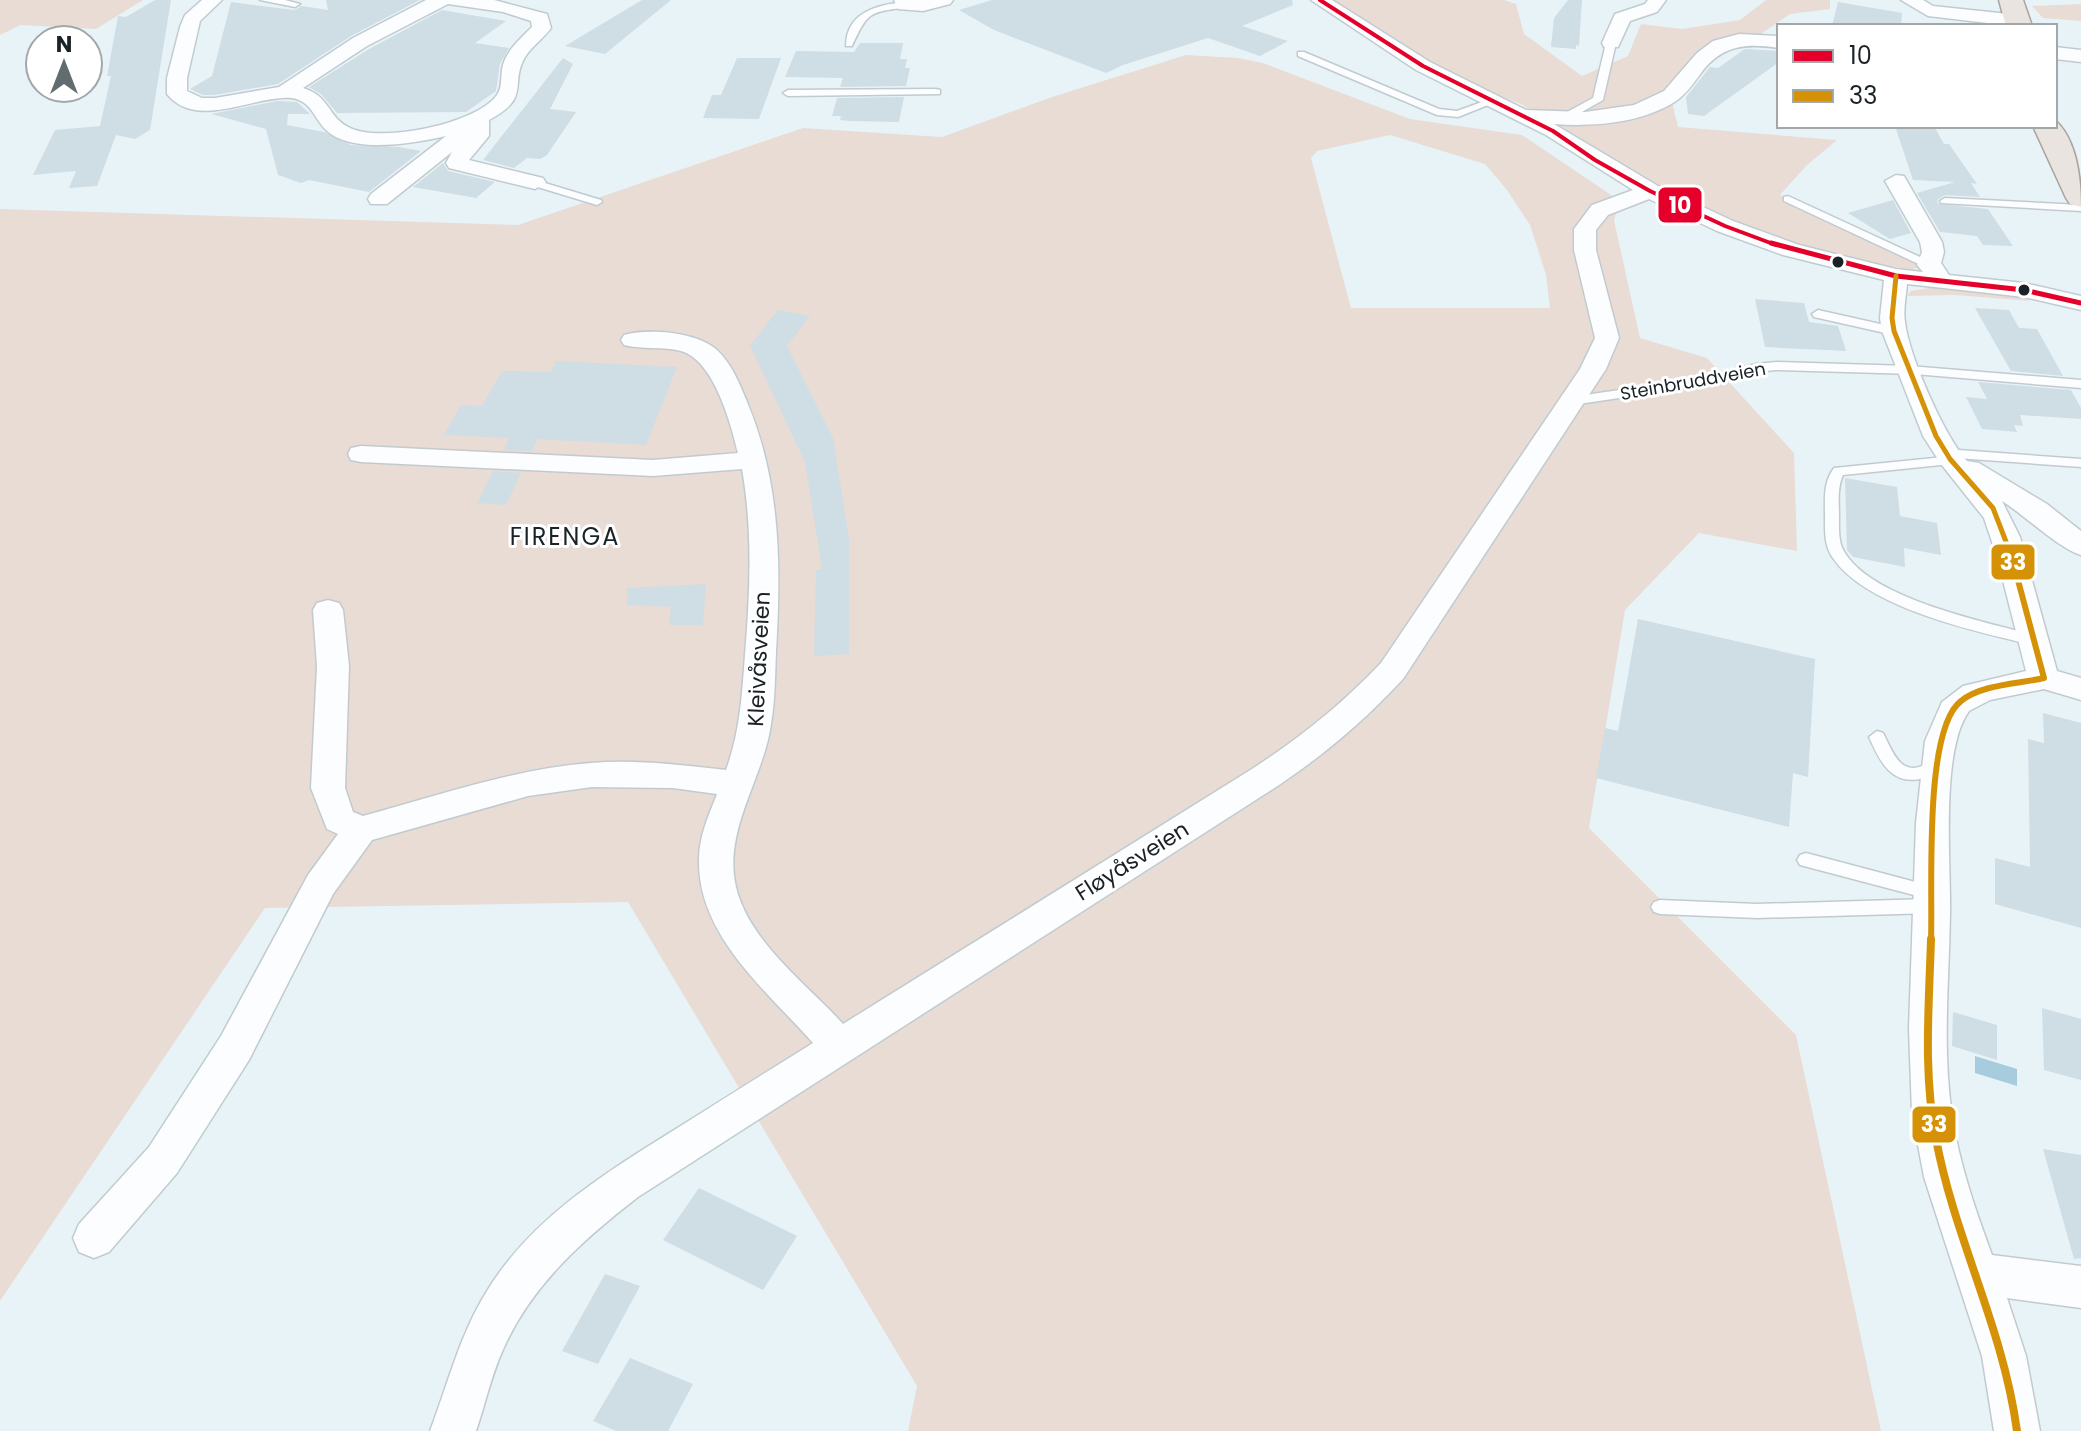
<svg xmlns="http://www.w3.org/2000/svg" width="2081" height="1431" font-family="Poppins,sans-serif">
  <style>
    .green { fill: #e9dcd5; fill-rule: evenodd }
    .water { fill: #a6ccdd }
    .building { fill: #cfdde4 }
    .lines { fill: none; stroke-linecap: round; stroke-linejoin: round }
    .lane-casing { stroke: #c1cbcf; stroke-width: 3 }
    .street-casing { stroke: #c1cbcf; stroke-width: 3 }
    .primary-casing { stroke: #aaa39d; stroke-width: 3 }
    .lane { fill: #fcfdfe; fill-rule: evenodd }
    .street { fill: #fcfdfe; fill-rule: evenodd }
    .primary { fill: #eae4e0; fill-rule: evenodd }
    .bus-1-far1-casing { stroke: #fefffe; stroke-width: 8 }
    .bus-1-casing { stroke: #fefffe; stroke-width: 10 }
    .bus-2-far2-casing { stroke: #fefffe; stroke-width: 10 }
    .bus-2-far1-casing { stroke: #fefffe; stroke-width: 12 }
    .bus-2-casing { stroke: #fefffe; stroke-width: 14 }
    .bus-1-far1 { stroke: #e4002b; stroke-width: 4 }
    .bus-1 { stroke: #e4002b; stroke-width: 5 }
    .bus-2-far2 { stroke: #d69206; stroke-width: 5 }
    .bus-2-far1 { stroke: #d69206; stroke-width: 6 }
    .bus-2 { stroke: #d69206; stroke-width: 8 }
    .bus-dot { fill: #192226; stroke: #fefffe; stroke-width: 3 }
    .labels { text-anchor: middle; dominant-baseline: central; stroke-width: 6; stroke-linejoin: round; paint-order: stroke }
    .far-street-label { font-size: 18px; fill: #192226; stroke: #fefffe }
    .street-label { font-size: 22px; fill: #192226; stroke: #fefffe }
    .neighbourhood-label { font-size: 24px; letter-spacing: 2px; fill: #192226; stroke: #fefffe }
    .line-badge { stroke: #fefffe; stroke-width: 3 }
    .badge-label { font-size: 22px; text-anchor: middle; font-weight: bold; fill: #fff }
  </style>
  <rect width="100%" height="100%" fill="#e8f3f8"/>
  <path class="green" d="M 0,0 L 143,0 L 96,29 L 21,25 L 0,35 Z
    M 1333,0 L 1504,0 L 1516,4 L 1524,34 L 1582,76 L 1628,56 L 1641,24 L 1682,29 L 1740,20 L 1766,0 L 1830,0 L 1830,9 L 1790,14 L 1758,36 L 1713,41 L 1669,89 L 1678,127 L 1837,140 L 1806,166 L 1780,195 L 1906,256 L 1924,268 L 1907,269 L 1818,253 L 1700,209 L 1605,160 L 1521,104 L 1449,76 Z
    M 2081,4 L 2081,21 L 2043,18 L 2032,6 Z
    M 1186,55 L 1238,58 L 1263,63 L 1410,119 L 1522,135 L 1620,201 L 1614,220 L 1640,338 L 1707,358 L 1794,453 L 1797,551 L 1699,533 L 1625,610 L 1589,828 L 1796,1035 L 1881,1431 L 908,1431 L 917,1386 L 628,902 L 265,908 L 0,1301 L 0,209 L 518,225 L 803,128 L 942,137 L 1052,97 ZM 1390,135 L 1485,164 L 1507,190 L 1530,225 L 1546,275 L 1550,308 L 1351,308 L 1311,158 L 1317,151 Z
    M 1936,287 L 2019,296 L 2030,301 L 1955,295 L 1907,296 L 1911,291 Z"/>
  <path class="water" d="M 1975,1056 L 2017,1069 L 2017,1086 L 1975,1073 Z"/>
  <path class="building" d="M 155,0 L 171,0 L 150,130 L 135,139 L 116,135 L 97,186 L 69,188 L 76,171 L 33,175 L 55,130 L 100,126 L 111,76 L 107,76 L 118,16 L 126,17 Z
    M 326,0 L 420,0 L 351,36 L 278,84 L 215,95 L 203,95 L 190,89 L 212,76 L 231,2 L 294,10 L 302,6 L 328,10 Z
    M 642,0 L 671,0 L 605,54 L 565,46 Z
    M 992,0 L 1292,0 L 1293,5 L 1242,26 L 1288,41 L 1260,56 L 1208,38 L 1123,65 L 1106,73 L 994,30 L 959,10 Z
    M 1568,0 L 1582,0 L 1579,46 L 1576,45 L 1576,49 L 1551,47 L 1554,18 Z
    M 1838,2 L 1902,13 L 1901,26 L 1832,26 Z
    M 442,10 L 506,21 L 475,43 L 509,48 L 500,64 L 496,91 L 466,112 L 337,113 L 321,94 L 309,87 L 369,49 Z
    M 860,43 L 903,43 L 900,59 L 907,59 L 905,68 L 910,68 L 906,86 L 840,87 L 843,78 L 785,77 L 796,51 L 854,52 Z
    M 1745,49 L 1779,51 L 1779,62 L 1704,116 L 1688,114 L 1686,97 L 1710,67 L 1718,68 Z
    M 563,58 L 573,64 L 550,109 L 576,112 L 547,155 L 540,159 L 527,158 L 514,168 L 483,160 Z
    M 737,58 L 781,58 L 759,119 L 703,118 L 712,95 L 721,95 Z
    M 904,97 L 899,122 L 851,121 L 840,120 L 841,116 L 832,116 L 837,98 Z
    M 277,101 L 297,102 L 310,114 L 288,114 L 287,125 L 324,132 L 351,145 L 399,147 L 421,151 L 369,192 L 309,180 L 301,183 L 278,175 L 266,129 L 211,114 Z
    M 1895,126 L 1934,126 L 1944,144 L 1949,144 L 1977,184 L 1971,183 L 1980,197 L 1945,195 L 1937,200 L 1938,204 L 1988,209 L 2013,246 L 1983,245 L 1977,236 L 1940,232 L 1917,193 L 1955,182 L 1913,180 Z
    M 443,163 L 448,171 L 495,182 L 476,198 L 413,187 Z
    M 1893,200 L 1911,233 L 1890,239 L 1848,213 Z
    M 1755,299 L 1804,303 L 1809,322 L 1838,326 L 1846,351 L 1765,347 Z
    M 1975,308 L 2009,310 L 2019,328 L 2037,329 L 2063,376 L 2011,371 Z
    M 778,310 L 810,316 L 787,346 L 833,438 L 849,538 L 849,654 L 814,656 L 816,570 L 822,569 L 805,462 L 750,346 Z
    M 556,361 L 677,367 L 646,445 L 537,439 L 532,451 L 504,450 L 509,438 L 444,435 L 461,405 L 482,406 L 502,371 L 551,372 Z
    M 1978,382 L 2071,390 L 2081,408 L 2081,419 L 2020,415 L 2023,426 L 2014,425 L 2017,432 L 1982,429 L 1966,397 L 1987,399 Z
    M 493,471 L 521,473 L 506,505 L 477,503 Z
    M 1845,478 L 1897,487 L 1900,516 L 1937,523 L 1941,555 L 1904,548 L 1905,567 L 1853,557 L 1847,550 Z
    M 706,584 L 703,625 L 669,625 L 671,607 L 627,605 L 627,588 Z
    M 1638,619 L 1815,659 L 1808,777 L 1793,773 L 1789,827 L 1596,778 L 1605,728 L 1618,731 Z
    M 2043,713 L 2081,723 L 2081,928 L 1995,904 L 1995,858 L 2030,867 L 2028,739 L 2044,743 Z
    M 2042,1008 L 2081,1019 L 2081,1080 L 2044,1070 Z
    M 1953,1012 L 1997,1025 L 1997,1060 L 1952,1046 Z
    M 2043,1149 L 2081,1155 L 2081,1258 L 2074,1259 Z
    M 699,1188 L 797,1236 L 763,1290 L 663,1240 Z
    M 605,1274 L 640,1286 L 598,1364 L 562,1351 Z
    M 630,1358 L 693,1384 L 668,1431 L 616,1431 L 593,1421 Z"/>
  <g class="lines">
    <g class="lane-casing">
      <path id="lane" d="M 260,0 L 285,0 L 300,4 L 295,7 Z
        M 904,2 L 907,3 L 907,7 C 869,13 869,10 852,46 L 846,46 C 846,13 876,5 904,2 Z
        M 1611,40 L 1616,43 L 1603,100 L 1566,121 L 1558,121 L 1558,117 L 1593,98 L 1606,43 Z
        M 1298,52 L 1304,52 L 1439,109 L 1457,111 L 1493,98 L 1498,101 L 1458,117 L 1437,115 L 1298,56 Z
        M 936,89 L 940,90 L 940,94 L 788,96 L 783,93 L 788,90 Z
        M 535,180 L 601,200 L 602,202 L 597,205 L 531,185 L 531,181 Z
        M 1788,196 L 1933,263 L 1935,265 L 1925,267 L 1784,201 L 1784,197 Z
        M 1945,198 L 2081,205 L 2081,211 L 1941,203 L 1940,201 Z
        M 1818,310 L 1898,328 L 1900,331 L 1894,335 L 1814,317 L 1812,314 Z
        M 1776,362 L 1909,366 L 2081,380 L 2081,388 L 1914,374 L 1776,370 L 1756,372 L 1700,386 L 1572,405 L 1566,401 L 1572,397 L 1700,378 L 1756,364 Z
        M 1945,449 L 2081,459 L 2081,467 L 1956,458 L 1956,463 L 1951,464 L 1843,475 C 1837,488 1839,503 1839,517 C 1839,529 1838,543 1845,553 C 1873,599 1985,622 2034,635 L 2037,639 L 2034,643 L 2029,644 C 1973,631 1866,607 1833,558 C 1824,546 1825,530 1825,516 C 1825,498 1823,483 1834,468 L 1944,457 L 1938,453 Z
        M 1877,731 L 1883,733 C 1892,750 1900,777 1924,765 C 1932,761 1934,759 1943,761 L 1945,765 C 1940,772 1932,775 1924,778 C 1892,787 1880,762 1869,737 Z
        M 1806,853 L 1938,888 L 1941,893 L 1934,899 L 1939,901 L 1942,906 L 1939,911 L 1933,913 L 1757,918 L 1660,914 L 1654,912 L 1651,907 L 1654,902 L 1660,900 L 1757,904 L 1929,899 L 1800,865 L 1797,860 L 1800,855 Z"/>
    </g>
    <g class="street-casing">
      <path id="street" d="M 202,0 L 222,0 L 200,21 L 187,78 L 187,91 L 202,98 L 215,98 L 279,87 L 353,38 L 426,0 L 494,0 L 547,14 L 551,28 C 544,38 532,46 525,57 C 509,85 532,97 489,120 L 489,136 L 469,160 L 543,178 L 546,183 L 535,189 L 449,168 L 446,163 L 452,152 L 387,204 L 371,204 L 368,199 L 371,194 L 446,136 C 415,143 352,155 326,130 C 314,118 311,100 291,98 C 254,95 197,131 167,94 L 167,78 L 180,27 L 185,15 ZM 448,4 L 503,12 L 531,21 L 532,27 C 521,38 507,50 503,65 C 500,75 503,87 497,95 C 477,124 379,144 348,127 C 328,117 330,96 303,88 L 367,46 Z
        M 894,0 L 953,0 L 950,4 L 923,11 L 898,9 Z
        M 1311,0 L 1332,0 L 1430,62 L 1526,110 L 1585,112 L 1634,105 L 1664,91 L 1697,53 L 1713,41 L 1739,34 L 1779,36 L 1779,48 C 1746,43 1722,45 1701,73 C 1694,83 1686,94 1676,101 C 1642,123 1594,127 1554,124 L 1658,186 L 1733,221 L 1799,245 L 1896,269 L 1923,272 L 1917,265 L 1922,252 L 1920,242 L 1885,181 L 1896,175 L 1904,176 L 1942,242 L 1944,252 L 1941,263 L 1949,275 L 2024,283 L 2081,296 L 2081,310 L 2024,297 L 1907,284 C 1906,297 1903,310 1905,322 C 1909,356 1944,435 1967,461 L 1979,463 L 2047,504 L 2081,531 L 2081,555 C 2061,550 2023,514 2002,501 L 2020,537 L 2057,671 L 2081,678 L 2081,700 L 2044,689 L 1990,700 L 1969,711 C 1940,751 1951,864 1950,914 C 1949,981 1942,1049 1952,1115 C 1959,1163 1975,1209 1992,1255 L 2081,1266 L 2081,1308 L 2007,1298 L 2026,1356 L 2040,1431 L 1994,1431 L 1982,1356 L 1924,1177 L 1912,1113 L 1909,1029 L 1916,823 L 1925,741 L 1942,702 L 1963,686 L 2026,671 L 1997,557 L 1984,518 L 1941,464 L 1923,436 L 1882,331 L 1880,318 L 1884,280 L 1783,255 L 1717,231 L 1649,199 L 1608,215 L 1596,230 L 1596,250 L 1619,338 L 1606,369 L 1403,679 C 1363,722 1325,754 1276,787 L 638,1197 C 585,1238 535,1282 506,1343 C 492,1371 486,1402 476,1431 L 430,1431 C 448,1384 460,1334 487,1291 C 532,1217 607,1172 679,1127 C 723,1099 768,1071 813,1043 C 767,991 697,935 699,859 C 699,836 709,815 717,794 L 673,788 L 592,787 L 528,796 L 372,840 L 333,894 L 249,1060 L 177,1173 L 109,1252 L 94,1258 L 79,1252 L 73,1238 L 79,1224 L 149,1147 L 221,1036 L 308,875 L 338,834 L 327,829 L 311,788 L 317,666 L 313,610 L 317,603 L 328,600 L 339,603 L 343,610 L 349,666 L 345,788 L 353,812 L 363,816 C 437,796 513,769 591,763 C 635,759 681,765 726,770 C 740,732 742,695 745,655 C 750,593 753,530 742,469 L 653,476 L 361,462 L 351,460 L 348,454 L 351,448 L 361,446 L 653,460 L 738,453 C 731,424 714,360 681,351 C 663,346 643,350 624,345 L 621,340 L 624,335 C 650,328 697,332 717,350 C 732,364 740,385 747,402 C 781,483 781,566 776,652 C 775,676 775,701 771,724 C 764,775 728,823 734,876 C 741,936 805,982 843,1024 L 1252,769 C 1301,737 1340,706 1381,663 L 1580,369 L 1595,338 L 1574,250 L 1574,229 L 1592,205 L 1633,190 L 1546,135 L 1416,70 Z
        M 1648,0 L 1666,0 L 1657,12 L 1630,21 L 1618,47 L 1604,47 L 1602,43 L 1615,14 L 1645,4 Z
        M 1901,0 L 1923,0 L 1933,6 L 2018,15 L 2027,21 L 2025,25 L 2013,26 L 1928,16 Z
        M 2055,47 L 2081,50 L 2081,62 L 2055,59 Z"/>
    </g>
    <g class="primary-casing">
      <path id="primary" d="M 1999,0 L 2023,0 L 2032,26 L 2006,26 Z
        M 2055,120 C 2077,140 2081,179 2081,207 L 2070,204 L 2066,198 L 2033,126 L 2055,126 Z"/>
    </g>
    <use href="#lane" class="lane"/>
    <use href="#street" class="street"/>
    <use href="#primary" class="primary"/>
    <g class="bus-1-far1-casing">
      <path id="bus-1-far1" d="M 1320,0 L 1423,66 L 1553,131 L 1595,160 L 1650,191 L 1725,226 L 1776,245"/>
    </g>
    <g class="bus-1-casing">
      <path id="bus-1" d="M 1771,243 L 1896,276 L 2024,290 L 2081,303"/>
    </g>
    <g class="bus-2-far2-casing">
      <path id="bus-2-far2" d="M 1896,276 L 1892,318 L 1894,331 L 1936,436 L 1950,459 L 1993,508 L 2010,552"/>
    </g>
    <g class="bus-2-far1-casing">
      <path id="bus-2-far1" d="M 1931,941 C 1933,892 1923,730 1961,701 C 1982,684 2019,684 2044,678 L 2010,550"/>
    </g>
    <g class="bus-2-casing">
      <path id="bus-2" d="M 1931,939 C 1929,1006 1923,1073 1936,1139 C 1955,1240 2003,1327 2017,1431"/>
    </g>
    <use href="#bus-1-far1" class="bus-1-far1"/>
    <use href="#bus-1" class="bus-1"/>
    <use href="#bus-2-far2" class="bus-2-far2"/>
    <use href="#bus-2-far1" class="bus-2-far1"/>
    <use href="#bus-2" class="bus-2"/>
  </g>
  <g class="bus-dot">
    <circle cx="1838" cy="262" r="7"/>
    <circle cx="2024" cy="290" r="7"/>
  </g>
  <g class="labels">
    <g class="far-street-label">
      <text transform="translate(1693 381) rotate(-10)">Steinbruddveien</text>
    </g>
    <g class="street-label">
      <text transform="translate(759 659) rotate(-87)">Kleivåsveien</text>
      <text transform="translate(1132 861) rotate(-32)">Fløyåsveien</text>
    </g>
    <g class="neighbourhood-label">
      <text x="565" y="536">FIRENGA</text>
    </g>
  </g>
  <g class="line-badge">
    <rect x="1657" y="186" width="46" height="38" rx="8" fill="#e4002b"/>
    <rect x="1990" y="543" width="46" height="38" rx="8" fill="#d69206"/>
    <rect x="1911" y="1105" width="46" height="39" rx="8" fill="#d69206"/>
  </g>
  <g class="badge-label">
    <text x="1680" y="213">10</text>
    <text x="2013" y="570">33</text>
    <text x="1934" y="1132">33</text>
  </g>
  <rect x="1777" y="24" width="280" height="104" fill="#fefffe" stroke="#a2a7a8" stroke-width="2"/>
  <rect x="1793" y="50" width="40" height="12" fill="#e4002b" stroke="#a2a7a8" stroke-width="2"/>
  <text x="1849" y="64" font-size="24" fill="#192226">10</text>
  <rect x="1793" y="90" width="40" height="12" fill="#d69206" stroke="#a2a7a8" stroke-width="2"/>
  <text x="1849" y="104" font-size="24" fill="#192226">33</text>
  <g transform="translate(64 64)"><circle r="38" fill="#fefffe" stroke="#a2a7a8" stroke-width="2"/>
  <path d="M0-6L14 30L0 20L-14 30Z" fill="#616b70"/>
  <text y="-12" font-size="22" font-weight="bold" text-anchor="middle" fill="#192226">N</text>
  </g>
</svg>
